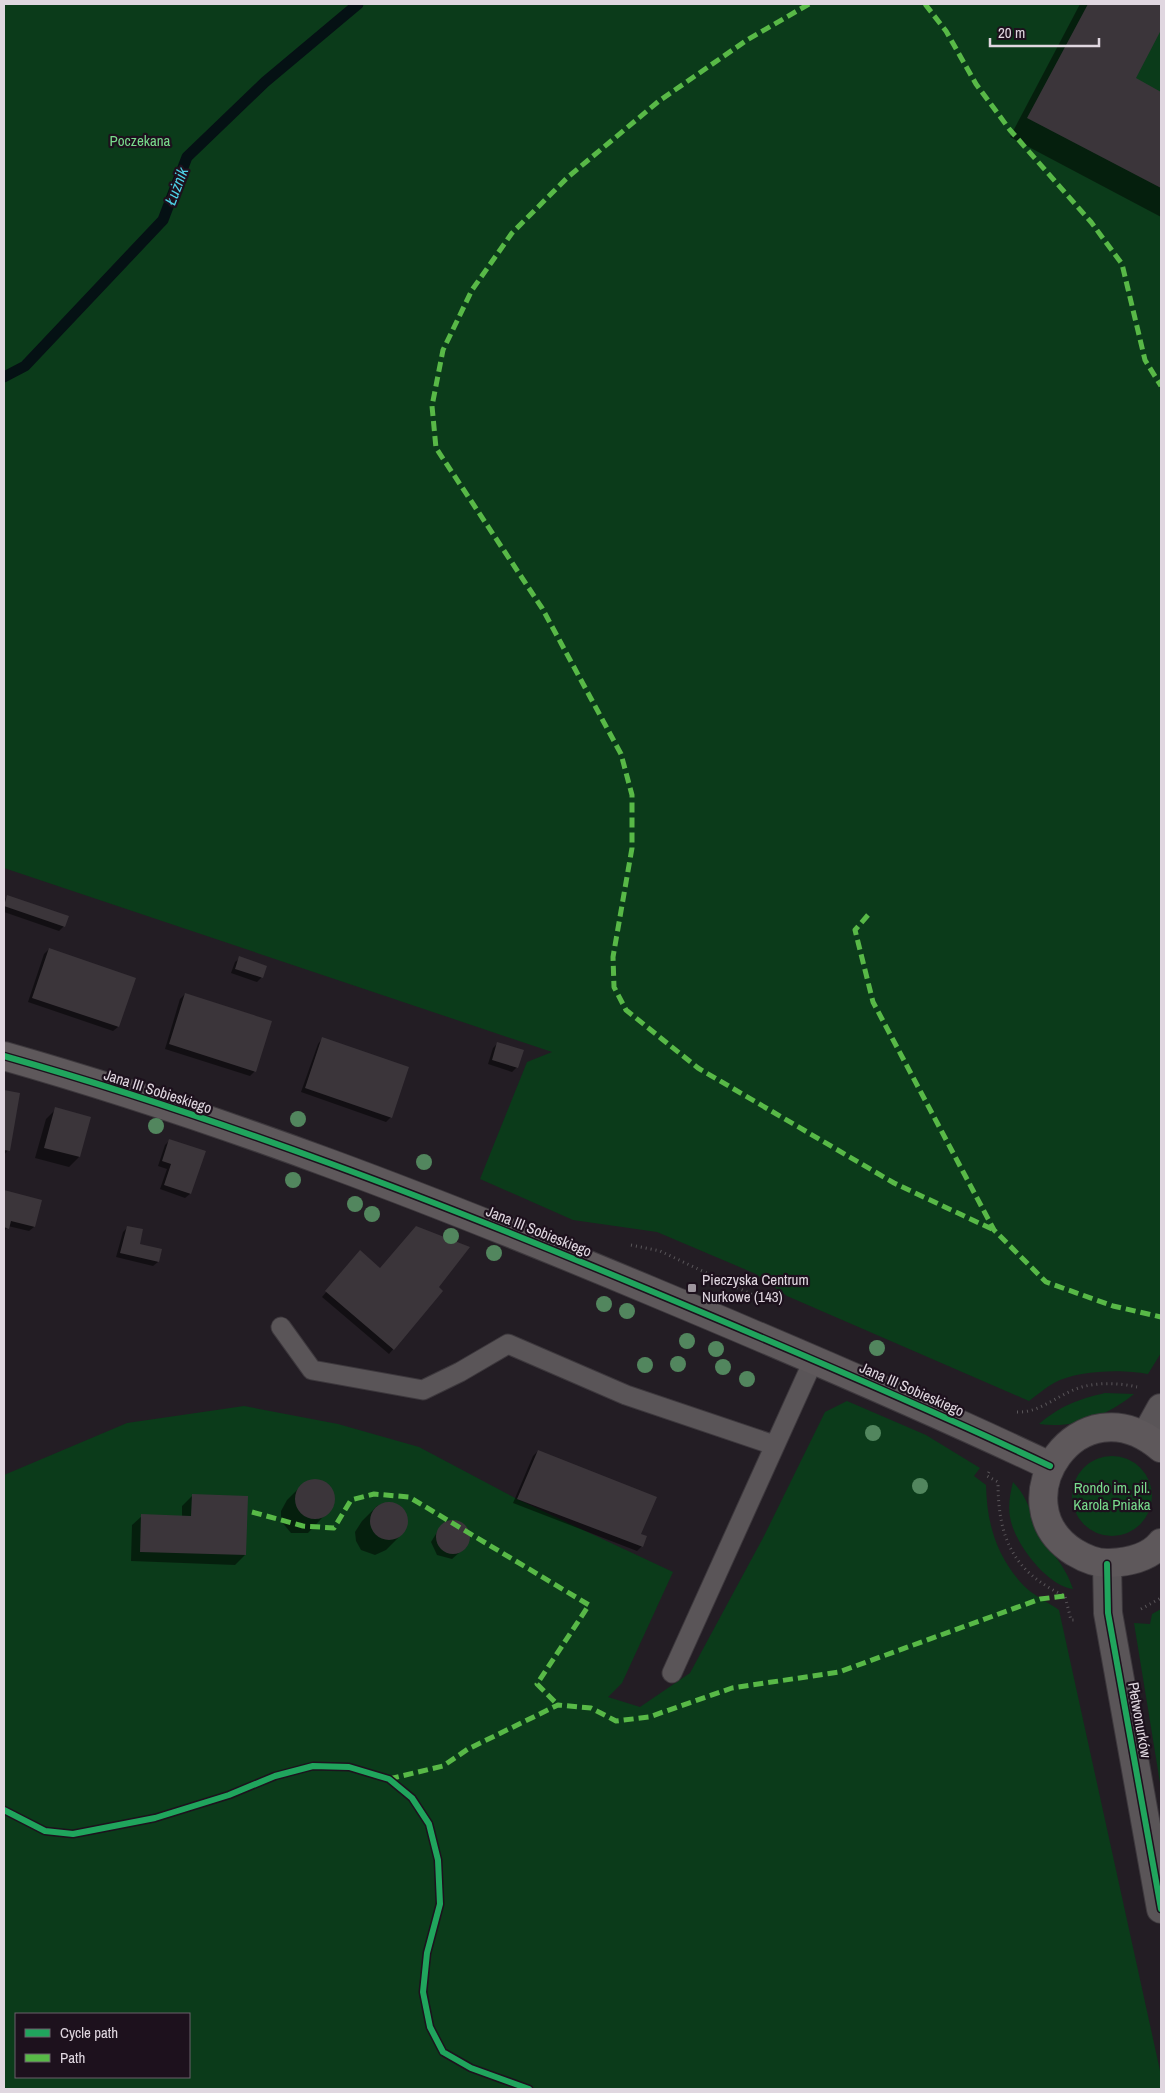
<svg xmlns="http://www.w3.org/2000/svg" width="1165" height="2093" font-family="'Archivo Narrow',sans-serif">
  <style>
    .green { fill: #0b3b1a; fill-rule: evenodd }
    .shadow { fill: #0007 }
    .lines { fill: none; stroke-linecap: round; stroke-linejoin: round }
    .stream { stroke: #051114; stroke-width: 11 }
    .building { fill: #3b353a }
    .lane-casing { stroke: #3d383d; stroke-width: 21 }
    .street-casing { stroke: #3d383d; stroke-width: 30 }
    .secondary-casing { stroke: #3d383d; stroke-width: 30 }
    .path { stroke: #5a565a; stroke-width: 3; stroke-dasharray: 1 4; stroke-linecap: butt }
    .lane { stroke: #5a5558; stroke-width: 19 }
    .street { stroke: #5a5558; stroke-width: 28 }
    .secondary { stroke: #5e585b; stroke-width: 28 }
    .quiet { stroke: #58b947; stroke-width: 5; stroke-dasharray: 10 5; stroke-linecap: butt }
    .cycleway-casing { stroke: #1d111d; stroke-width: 9 }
    .cycleway { stroke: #20a55d; stroke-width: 6 }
    .tree { fill: #52865e }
    .poi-dot { fill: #9e969e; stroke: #1d111d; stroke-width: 2 }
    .labels { text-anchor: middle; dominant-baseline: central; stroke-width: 4.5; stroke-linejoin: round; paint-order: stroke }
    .park-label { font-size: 15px; fill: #79dc8d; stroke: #1d111d }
    .street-label { font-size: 15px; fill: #e0d7e0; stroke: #1d111d }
    .poi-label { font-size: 15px; fill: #e0d7e0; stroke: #1d111d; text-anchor: start }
    .water-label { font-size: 16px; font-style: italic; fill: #4dd2e6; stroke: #1d111d }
  </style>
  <rect width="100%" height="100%" fill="#231d24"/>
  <path class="green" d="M 4,4 L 1161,4 L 1161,1353 L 1148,1374 C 1123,1369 1077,1370 1054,1383 C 1045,1388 1037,1395 1029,1401 L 787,1296 L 756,1274 L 657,1232 L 573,1220 L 480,1179 L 527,1062 L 552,1052 L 4,868 Z
    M 1105,1393 L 1134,1394 C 1107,1416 1074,1429 1039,1424 C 1060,1406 1079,1399 1105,1393 Z
    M 847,1401 L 926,1435 L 980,1468 L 974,1476 L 986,1485 C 987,1524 996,1556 1024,1586 C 1033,1595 1048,1602 1059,1610 L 1161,2075 L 1161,2089 L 4,2089 L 4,1475 L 127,1423 L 244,1406 L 338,1424 L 419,1447 L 517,1499 L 673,1572 L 622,1683 L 608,1697 L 640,1707 L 690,1673 L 764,1536 L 825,1412 ZM 16,2014 L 189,2014 L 189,2077 L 16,2077 Z
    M1072 1496a40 40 0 1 1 80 0a40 40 0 1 1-80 0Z
    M 1013,1482 C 1030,1500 1029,1513 1040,1533 C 1051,1554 1065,1564 1073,1589 C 1047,1586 1014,1543 1010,1517 C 1008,1505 1010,1494 1013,1482 Z
    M 1161,1609 L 1161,1789 L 1134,1623 L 1150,1624 L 1152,1614 Z"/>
  <path class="shadow" d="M 1080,4 L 1161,4 L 1161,27 L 1134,79 L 1161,93 L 1161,217 L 1010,137 Z
    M 7,897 L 64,926 L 59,931 L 4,912 L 4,900 Z
    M 49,949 L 118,1027 L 113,1031 L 28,1002 L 44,954 Z
    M 240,958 L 266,966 L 261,978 L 257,982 L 231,973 L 235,962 Z
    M 185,994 L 271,1021 L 254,1072 L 250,1076 L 165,1049 L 180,999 Z
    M 322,1039 L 391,1117 L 386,1122 L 301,1092 L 318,1044 Z
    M 498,1043 L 517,1067 L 512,1072 L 488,1064 L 493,1048 Z
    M 4,1091 L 19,1094 L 8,1150 L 4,1155 Z
    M 56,1109 L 89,1118 L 79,1157 L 69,1167 L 35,1158 L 46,1119 Z
    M 170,1140 L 204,1152 L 190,1194 L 185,1198 L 160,1189 L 167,1169 L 158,1166 L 165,1145 Z
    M 4,1191 L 40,1201 L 34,1227 L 29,1231 L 8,1226 L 4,1232 Z
    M 128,1227 L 138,1245 L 158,1262 L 153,1266 L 116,1257 L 123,1232 Z
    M 356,1257 L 380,1269 L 438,1287 L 442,1291 L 389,1354 L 322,1297 Z
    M 538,1451 L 642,1546 L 637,1551 L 513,1503 L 533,1456 Z
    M 312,1480 L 321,1481 L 332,1490 L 334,1505 L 308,1533 L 291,1533 L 281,1521 L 281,1511 L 287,1500 L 302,1485 Z
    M 192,1496 L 245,1555 L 235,1565 L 131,1561 L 132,1525 L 142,1516 L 182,1517 L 182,1506 Z
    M 384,1503 L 401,1507 L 406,1515 L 407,1525 L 401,1535 L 386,1550 L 375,1555 L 361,1550 L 356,1541 L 355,1532 L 362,1521 L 377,1506 Z
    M 458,1522 L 466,1527 L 469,1537 L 467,1546 L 452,1559 L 437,1555 L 431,1542 L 439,1529 L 444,1524 Z"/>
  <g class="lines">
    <path class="stream" d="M 4,377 L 25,366 L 163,220 L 187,157 L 265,82 L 358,4"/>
  </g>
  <path class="building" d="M 1088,4 L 1161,4 L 1161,30 L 1136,78 L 1161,92 L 1161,188 L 1027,118 Z
    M 7,895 L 69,916 L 65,927 L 4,906 Z
    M 49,948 L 136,978 L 119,1027 L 32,998 Z
    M 239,956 L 267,966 L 263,978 L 235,969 Z
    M 185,993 L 272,1021 L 256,1072 L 169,1044 Z
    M 322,1037 L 409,1067 L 392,1118 L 305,1088 Z
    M 497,1042 L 524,1050 L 518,1068 L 492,1060 Z
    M 4,1090 L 20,1093 L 10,1151 L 4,1150 Z
    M 55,1107 L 91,1117 L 80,1157 L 44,1148 Z
    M 169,1139 L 206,1151 L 191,1194 L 164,1185 L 171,1164 L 162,1161 Z
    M 4,1190 L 42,1200 L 35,1227 L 11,1221 L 9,1229 L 4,1227 Z
    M 127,1226 L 143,1229 L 140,1244 L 162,1249 L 159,1262 L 120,1253 Z
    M 416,1226 L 470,1247 L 439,1287 L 443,1291 L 394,1350 L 325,1291 L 360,1250 L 380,1268 Z
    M 538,1450 L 657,1497 L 641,1534 L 647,1536 L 643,1547 L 517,1499 Z
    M295 1499a20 20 0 1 1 40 0a20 20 0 1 1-40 0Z
    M 192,1494 L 248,1496 L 246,1555 L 140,1552 L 141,1514 L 191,1516 Z
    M370 1521a19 19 0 1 1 38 0a19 19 0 1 1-38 0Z
    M436 1537a17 17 0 1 1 34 0a17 17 0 1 1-34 0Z"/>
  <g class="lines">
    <g class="lane-casing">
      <path id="lane" d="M 281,1327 L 312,1370 L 423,1390 L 460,1372 L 508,1344 L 626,1395 L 774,1445
        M 672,1673 L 814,1359"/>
    </g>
    <g class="street-casing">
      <path id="street" d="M 1146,1435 L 1161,1408
        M 1107,1564 L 1108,1613 L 1161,1909"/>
    </g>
    <g class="secondary-casing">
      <path id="secondary" d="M 4,1056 C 225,1119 439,1202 651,1291 C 785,1347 919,1404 1050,1466
        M 1161,1448 C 1079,1378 997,1503 1074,1552 C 1084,1558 1097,1564 1110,1563 C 1128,1562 1149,1558 1161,1543"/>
    </g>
    <path class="path" d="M 631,1245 L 660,1251 L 772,1304
      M 1017,1412 C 1037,1413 1053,1399 1071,1391 C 1090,1382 1116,1382 1137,1387
      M 989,1472 L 987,1476 L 998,1482 C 998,1538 1013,1572 1065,1596 L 1071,1620 L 1075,1620
      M 1141,1609 L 1161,1598"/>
    <use href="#lane" class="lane"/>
    <use href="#street" class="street"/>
    <use href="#secondary" class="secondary"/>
    <path class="quiet" d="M 809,4 L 747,40 L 659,101 L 568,177 L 512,233 L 472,290 L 443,350 L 432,406 L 436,448 L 542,608 L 621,754 L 632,795 L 632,848 L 613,957 L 614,987 L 626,1010 L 698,1068 L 894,1183 L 994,1230
      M 925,4 L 946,31 L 976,84 L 1010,130 L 1091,222 L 1122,264 L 1145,360 L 1161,386
      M 868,915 L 855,930 L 873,1002 L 994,1230 L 1046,1282 L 1113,1306 L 1161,1317
      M 252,1512 L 303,1526 L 334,1528 L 351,1500 L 374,1494 L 409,1497 L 589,1605 L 537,1684 L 558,1705
      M 389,1779 L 443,1766 L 468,1749 L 558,1705 L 591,1708 L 616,1721 L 649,1717 L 732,1688 L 839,1672 L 1040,1599 L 1065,1596"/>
    <g class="cycleway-casing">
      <path id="cycleway" d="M 4,1056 C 225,1119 439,1202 651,1291 C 785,1347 919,1404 1050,1466
        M 1107,1564 L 1108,1613 L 1161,1909
        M 4,1810 L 45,1831 L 73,1834 L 155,1818 L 229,1795 L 275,1776 L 313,1766 L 349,1767 L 389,1779 L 412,1798 L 429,1824 L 438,1860 L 440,1904 L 427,1953 L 423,1992 L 430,2027 L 443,2052 L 471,2068 L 529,2089"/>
    </g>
    <use href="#cycleway" class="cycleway"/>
  </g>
  <g class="tree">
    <circle cx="298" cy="1119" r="8"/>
    <circle cx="156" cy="1126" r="8"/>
    <circle cx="424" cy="1162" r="8"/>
    <circle cx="293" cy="1180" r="8"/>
    <circle cx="355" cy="1204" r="8"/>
    <circle cx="372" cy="1214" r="8"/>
    <circle cx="451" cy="1236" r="8"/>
    <circle cx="494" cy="1253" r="8"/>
    <circle cx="604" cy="1304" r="8"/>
    <circle cx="627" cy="1311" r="8"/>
    <circle cx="687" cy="1341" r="8"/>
    <circle cx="877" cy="1348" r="8"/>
    <circle cx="716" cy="1349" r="8"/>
    <circle cx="678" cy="1364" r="8"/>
    <circle cx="645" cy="1365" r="8"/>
    <circle cx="723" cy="1367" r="8"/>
    <circle cx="747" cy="1379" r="8"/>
    <circle cx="873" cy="1433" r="8"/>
    <circle cx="920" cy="1486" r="8"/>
  </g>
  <rect class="poi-dot" x="687" y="1283" width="10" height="10" rx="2.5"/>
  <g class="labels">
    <g class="park-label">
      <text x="140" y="140">Poczekana</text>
      <text x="1112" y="1487">Rondo im. pil.<tspan x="1112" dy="17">Karola Pniaka</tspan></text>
    </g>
    <g class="street-label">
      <text transform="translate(158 1091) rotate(18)">Jana III Sobieskiego</text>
      <text transform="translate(539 1231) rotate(22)">Jana III Sobieskiego</text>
      <text transform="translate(912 1389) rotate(24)">Jana III Sobieskiego</text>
      <text transform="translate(1140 1720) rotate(80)">Płetwonurków</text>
    </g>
    <g class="poi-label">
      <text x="702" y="1279">Pieczyska Centrum<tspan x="702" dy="17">Nurkowe (143)</tspan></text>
    </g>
    <g class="water-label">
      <text transform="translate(176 186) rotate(-69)">Łużnik</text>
    </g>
  </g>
  <rect width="1165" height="2093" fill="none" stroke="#e0d7e0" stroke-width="10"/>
  <rect x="15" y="2013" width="175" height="65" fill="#1d111d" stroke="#6b606b"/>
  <rect x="25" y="2029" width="25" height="8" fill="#20a55d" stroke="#6b606b"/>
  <text x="60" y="2038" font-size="15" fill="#e0d7e0">Cycle path</text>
  <rect x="25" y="2054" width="25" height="8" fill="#58b947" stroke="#6b606b"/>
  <text x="60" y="2063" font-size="15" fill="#e0d7e0">Path</text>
  <path d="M990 38v8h109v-8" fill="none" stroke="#e0d7e0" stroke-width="2.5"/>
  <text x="998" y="38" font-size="15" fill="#e0d7e0" stroke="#1d111d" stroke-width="4" paint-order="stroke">20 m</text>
</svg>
